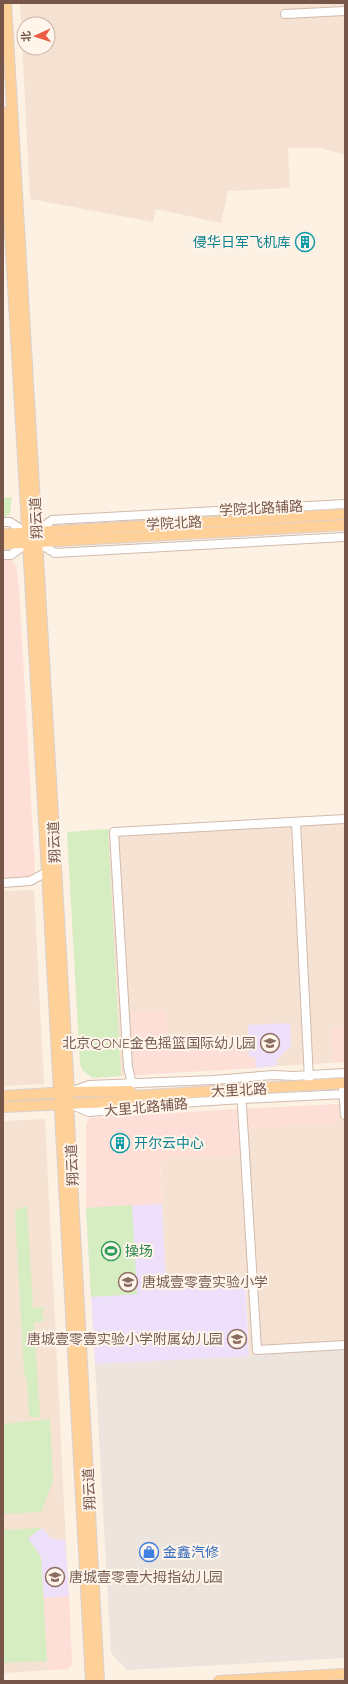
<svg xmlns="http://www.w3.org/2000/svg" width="348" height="1684" font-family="Quicksand,'Noto Sans SC',sans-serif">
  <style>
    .residential { fill: #f5e2d2; fill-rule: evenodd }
    .commercial { fill: #fedfd7 }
    .industrial { fill: #ede4de }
    .education { fill: #eee0fa }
    .green { fill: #d6ecc1 }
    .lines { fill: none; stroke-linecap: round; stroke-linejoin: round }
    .minor-casing { stroke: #d1baac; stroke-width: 10 }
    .major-casing { stroke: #d9cfcc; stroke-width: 12 }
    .minor { stroke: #fff; stroke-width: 8 }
    .major { stroke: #ffd199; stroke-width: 10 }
    .labels { text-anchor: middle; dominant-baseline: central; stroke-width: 4; stroke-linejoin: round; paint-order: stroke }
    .culture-label { font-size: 14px; fill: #0d838f; stroke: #fff5eb; text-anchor: end }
    .street-label { font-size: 14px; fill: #775548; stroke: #fff5eb }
    .education-label { font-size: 14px; fill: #785e54; stroke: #fff5eb; text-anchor: end }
    .leisure-label { font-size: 14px; fill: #27864d; stroke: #fff5eb; text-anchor: start }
    .shop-label { font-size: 14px; fill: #366cbe; stroke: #fff5eb; text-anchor: start }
  </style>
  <rect width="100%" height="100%" fill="#fdf1e4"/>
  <path class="residential" d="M 20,3 L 345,3 L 345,155 L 321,148 L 288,148 L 290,188 L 228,191 L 221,223 L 156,209 L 153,222 L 30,199 ZM 24,24 L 48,24 L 48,48 L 24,48 Z
    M 345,816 L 345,1062 L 121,1076 L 108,829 Z
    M 34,890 L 44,1084 L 3,1086 L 3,891 Z
    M 345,1104 L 345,1350 L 249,1356 L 246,1279 L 166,1284 L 160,1159 L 240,1155 L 237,1109 Z
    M 45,1119 L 72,1664 L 68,1669 L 3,1673 L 3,1121 Z"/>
  <path class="commercial" d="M 3,559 L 12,560 L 16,565 L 19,587 L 35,871 L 28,879 L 3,880 Z
    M 166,1010 L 168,1044 L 248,1039 L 249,1057 L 255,1057 L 256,1068 L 134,1075 L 131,1012 Z
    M 345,1027 L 345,1062 L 334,1062 L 331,1028 Z
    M 339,1104 L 340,1123 L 248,1129 L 246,1109 Z
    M 237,1109 L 240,1155 L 160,1159 L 162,1204 L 86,1208 L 86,1124 L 90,1118 Z
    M 69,1596 L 72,1664 L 68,1669 L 48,1670 L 44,1598 Z"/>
  <path class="industrial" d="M 345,1350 L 345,1658 L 127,1670 L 111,1653 L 95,1364 Z"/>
  <path class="education" d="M 290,1023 L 291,1047 L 277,1059 L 277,1066 L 256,1068 L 255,1057 L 249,1057 L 248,1025 Z
    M 162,1204 L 166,1284 L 245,1280 L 249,1356 L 95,1364 L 86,1208 Z
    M 42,1528 L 50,1537 L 57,1540 L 65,1539 L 69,1596 L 44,1598 L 41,1557 L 28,1538 Z"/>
  <path class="green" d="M 12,497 L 10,514 L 3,518 L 3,498 Z
    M 108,829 L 121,1076 L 93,1078 L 82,1070 L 80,1064 L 67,832 Z
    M 132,1205 L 137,1294 L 91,1297 L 86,1208 Z
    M 27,1206 L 33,1308 L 44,1307 L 42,1314 L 44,1321 L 34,1322 L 40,1417 L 33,1418 L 29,1415 L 27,1381 L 24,1372 L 15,1212 L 20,1208 Z
    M 50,1419 L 53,1481 L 41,1512 L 3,1514 L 3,1424 Z
    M 42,1528 L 28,1538 L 41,1557 L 47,1661 L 3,1663 L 3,1530 Z"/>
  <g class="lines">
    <g class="minor-casing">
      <path id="minor" d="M 285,14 L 345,11
        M 3,522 L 10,522 L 27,533
        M 37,532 L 52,520 L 345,504
        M 37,542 L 55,553 L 345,537
        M 3,555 L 11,555 L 28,542
        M 296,822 L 309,1079
        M 3,883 L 30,881 L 47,872
        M 132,1084 L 128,1067 L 114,832 L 345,819
        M 241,1089 L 257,1350 L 345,1345
        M 343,1090 L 345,1115
        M 73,1091 L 89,1085 L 213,1080 L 273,1075 L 294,1076 L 345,1073
        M 70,1104 L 89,1112 L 130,1109 L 151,1105 L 242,1099 L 345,1094"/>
    </g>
    <g class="major-casing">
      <path id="major" d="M 6,3 L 69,1092 L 68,1103 L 99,1681
        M 3,112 L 47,872 L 91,1681
        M 3,534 L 345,514
        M 3,544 L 345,525
        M 3,1096 L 69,1092 L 130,1091 L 134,1096
        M 3,1107 L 128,1101 L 134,1096 L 345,1083
        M 219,1681 L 345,1674"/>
    </g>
    <use href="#minor" class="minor"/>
    <use href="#major" class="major"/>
  </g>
  <defs>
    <g id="building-ring" transform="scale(1)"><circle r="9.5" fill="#fff5eb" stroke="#0f9aa8" stroke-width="1.5"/><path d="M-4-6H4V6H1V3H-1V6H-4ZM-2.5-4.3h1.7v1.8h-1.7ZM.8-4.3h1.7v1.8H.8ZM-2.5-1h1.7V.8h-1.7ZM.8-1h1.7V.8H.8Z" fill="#0f9aa8"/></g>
    <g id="school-ring" transform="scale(1)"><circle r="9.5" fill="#fff5eb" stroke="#8d6e63" stroke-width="1.5"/><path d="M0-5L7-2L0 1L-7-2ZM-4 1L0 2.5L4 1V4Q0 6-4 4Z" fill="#8d6e63"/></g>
    <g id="stadium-ring" transform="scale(1)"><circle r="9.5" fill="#fff5eb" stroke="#2e9e5b" stroke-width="1.5"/><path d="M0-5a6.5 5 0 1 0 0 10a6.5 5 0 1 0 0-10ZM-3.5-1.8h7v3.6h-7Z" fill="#2e9e5b"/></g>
    <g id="shop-ring" transform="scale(1)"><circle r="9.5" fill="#fff5eb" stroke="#3f7fe0" stroke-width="1.5"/><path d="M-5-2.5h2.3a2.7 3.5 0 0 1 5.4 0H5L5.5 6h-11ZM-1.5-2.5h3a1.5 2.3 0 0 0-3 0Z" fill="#3f7fe0"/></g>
  </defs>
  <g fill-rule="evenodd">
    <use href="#building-ring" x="305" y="242"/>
    <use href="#school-ring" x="270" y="1043"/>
    <use href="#building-ring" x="120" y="1143"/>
    <use href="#stadium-ring" x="111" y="1251"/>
    <use href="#school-ring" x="128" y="1282"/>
    <use href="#school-ring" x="237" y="1339"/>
    <use href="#shop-ring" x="149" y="1552"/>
    <use href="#school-ring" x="55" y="1577"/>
  </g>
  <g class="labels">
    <g class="culture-label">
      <text x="291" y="242">侵华日军飞机库</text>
      <text x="134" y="1143" text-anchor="start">开尔云中心</text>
    </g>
    <g class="street-label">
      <text transform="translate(261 508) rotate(-3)">学院北路辅路</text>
      <text transform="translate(36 518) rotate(-93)">翔云道</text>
      <text transform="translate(174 523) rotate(-3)">学院北路</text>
      <text transform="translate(54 842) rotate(-93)">翔云道</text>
      <text transform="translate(239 1090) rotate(-3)">大里北路</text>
      <text transform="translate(146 1107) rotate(-5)">大里北路辅路</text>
      <text transform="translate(72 1165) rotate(-93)">翔云道</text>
      <text transform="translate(89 1489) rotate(-93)">翔云道</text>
    </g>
    <g class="education-label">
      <text x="256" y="1043">北京QONE金色摇篮国际幼儿园</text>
      <text x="142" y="1282" text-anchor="start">唐城壹零壹实验小学</text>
      <text x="223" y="1339">唐城壹零壹实验小学附属幼儿园</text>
      <text x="69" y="1577" text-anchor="start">唐城壹零壹大拇指幼儿园</text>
    </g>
    <g class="leisure-label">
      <text x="125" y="1251">操场</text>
    </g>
    <g class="shop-label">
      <text x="163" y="1552">金鑫汽修</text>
    </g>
  </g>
  <rect width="348" height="1684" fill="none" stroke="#775548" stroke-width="8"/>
  <g transform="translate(36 36) rotate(267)"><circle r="19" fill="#fff5eb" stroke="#c9b5aa"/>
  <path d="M0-3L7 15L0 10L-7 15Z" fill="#ed5b43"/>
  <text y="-6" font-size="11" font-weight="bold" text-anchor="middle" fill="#775548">北</text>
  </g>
</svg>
